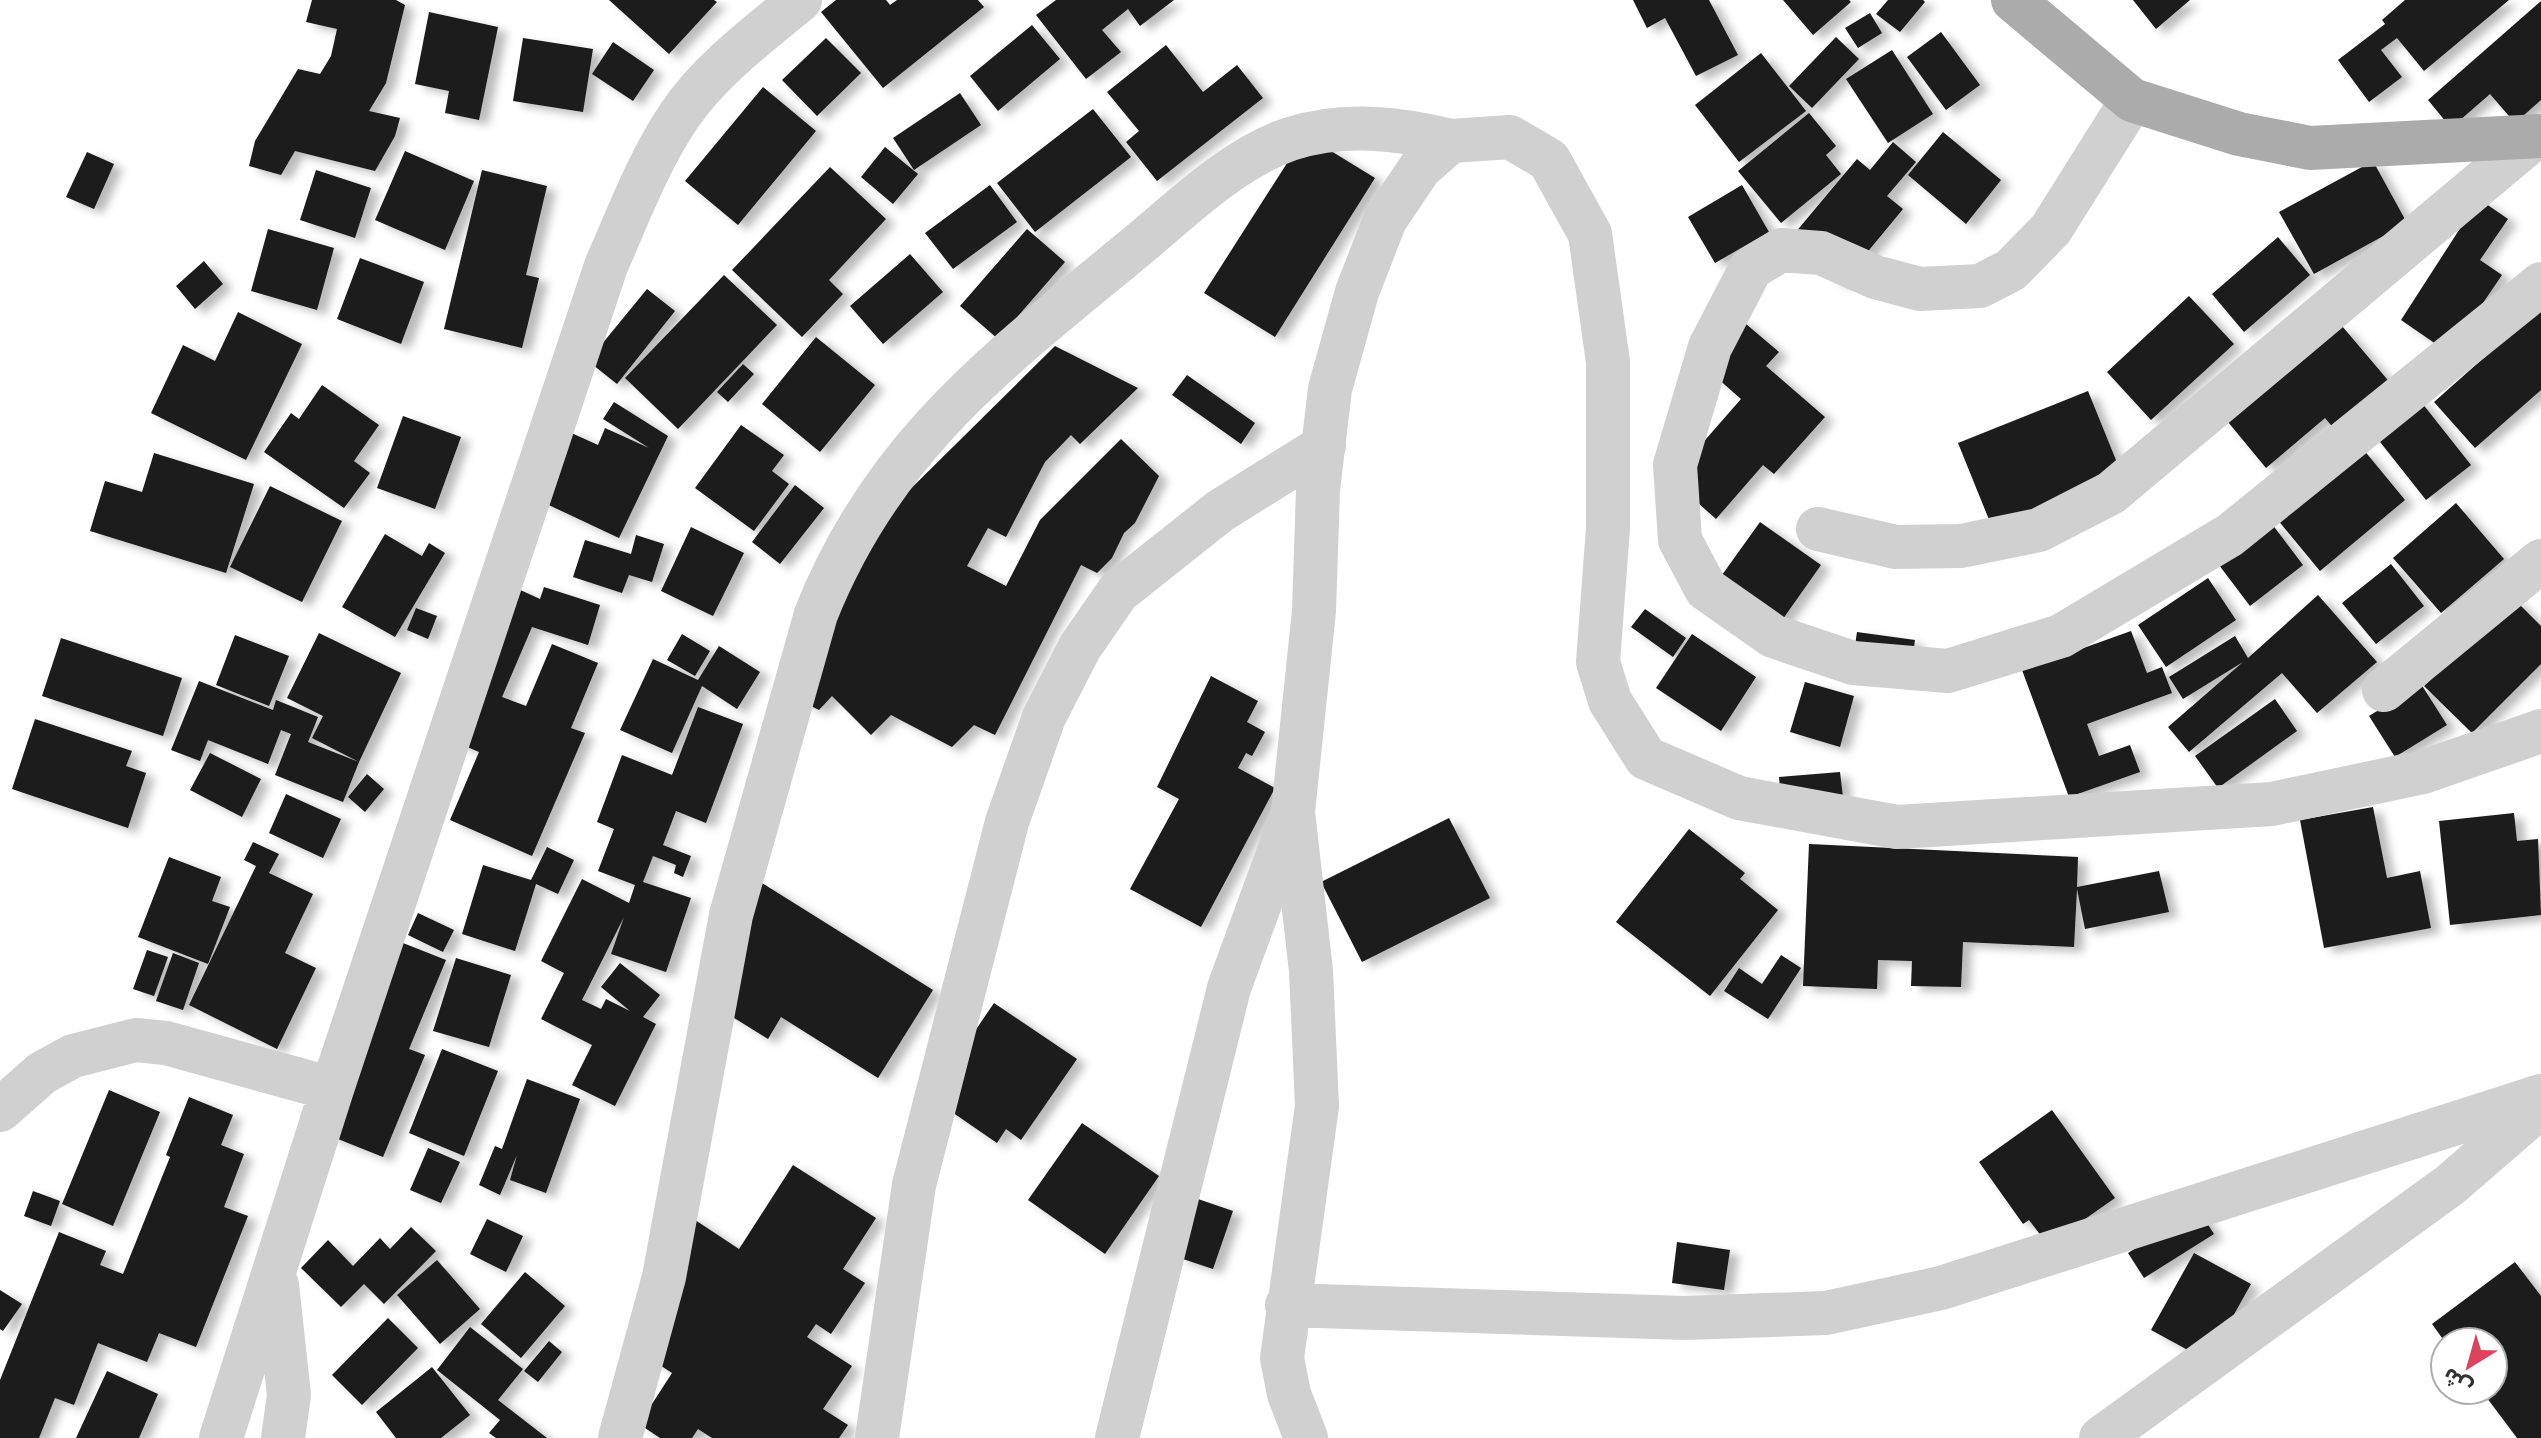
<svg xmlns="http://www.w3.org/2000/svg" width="2541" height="1438" font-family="Figtree,'Noto Sans Arabic',sans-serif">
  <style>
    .building { fill: #1a1a1a; filter: url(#shadow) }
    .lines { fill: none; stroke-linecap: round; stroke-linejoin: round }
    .minor { stroke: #d0d0d0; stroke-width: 44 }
    .major { stroke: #ababab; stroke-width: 44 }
  </style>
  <defs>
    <filter id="shadow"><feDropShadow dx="9" dy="5" stdDeviation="4" flood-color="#0004"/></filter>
  </defs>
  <rect width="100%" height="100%" fill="#fff"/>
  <path class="building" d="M 312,0 L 396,0 L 405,5 L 386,83 L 369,111 L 400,118 L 395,136 L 375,171 L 295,151 L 281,175 L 249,166 L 255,141 L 298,69 L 320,74 L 331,56 L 337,29 L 306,22 Z
    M 609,0 L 714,0 L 717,2 L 669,54 Z
    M 836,0 L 886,0 L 890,5 L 897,0 L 978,0 L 984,7 L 883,88 L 821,12 Z
    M 1056,0 L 1174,0 L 1140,26 L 1128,9 L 1102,30 L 1121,52 L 1086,79 L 1036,15 Z
    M 1633,0 L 1709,0 L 1738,55 L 1696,76 L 1665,18 L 1647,28 Z
    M 1783,0 L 1849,0 L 1851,2 L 1813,35 Z
    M 1888,0 L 1923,0 L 1925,2 L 1900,32 L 1876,14 Z
    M 2133,0 L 2190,0 L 2156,29 Z
    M 2405,0 L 2509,0 L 2424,71 L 2397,38 L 2381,50 L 2402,77 L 2369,102 L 2338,60 L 2385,24 L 2382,20 Z
    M 2541,1 L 2541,100 L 2515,123 L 2490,94 L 2451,128 L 2428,100 Z
    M 429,12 L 498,27 L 479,120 L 445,113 L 449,91 L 415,84 Z
    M 1870,13 L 1882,33 L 1858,48 L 1845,28 Z
    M 1032,25 L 1060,59 L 998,111 L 970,76 Z
    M 1941,32 L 1980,85 L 1946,110 L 1907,57 Z
    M 1836,37 L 1859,59 L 1812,108 L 1789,86 Z
    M 523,38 L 593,49 L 583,112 L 513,101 Z
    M 826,38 L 861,73 L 817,116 L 782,80 Z
    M 613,42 L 654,70 L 633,101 L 592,74 Z
    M 1166,45 L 1203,92 L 1237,65 L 1263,98 L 1157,181 L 1126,142 L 1139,131 L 1107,92 Z
    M 1892,50 L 1933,114 L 1888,143 L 1846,79 Z
    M 1761,53 L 1806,111 L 1739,162 L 1695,105 Z
    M 763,87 L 816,131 L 738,225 L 685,181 Z
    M 960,93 L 981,125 L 914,170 L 893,138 Z
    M 1093,109 L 1131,157 L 1035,232 L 997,183 Z
    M 1809,113 L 1836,146 L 1826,155 L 1841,174 L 1781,223 L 1738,171 Z
    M 1943,132 L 2001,180 L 1966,224 L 1908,175 Z
    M 1305,135 L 1375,178 L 1275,337 L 1204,293 Z
    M 1893,142 L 1916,162 L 1887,196 L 1903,209 L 1841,284 L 1789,240 L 1857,159 L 1870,170 Z
    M 885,147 L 918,174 L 893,204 L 861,177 Z
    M 405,151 L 474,181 L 445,250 L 375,220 Z
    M 87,152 L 114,164 L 94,209 L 66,197 Z
    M 2373,161 L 2407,223 L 2314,274 L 2279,212 Z
    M 830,167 L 886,219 L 829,280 L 843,294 L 802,337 L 732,270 Z
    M 316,170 L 371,188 L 355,238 L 300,220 Z
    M 482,170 L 547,186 L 526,275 L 539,278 L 522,348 L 444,329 Z
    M 990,185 L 1017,222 L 953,269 L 925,233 Z
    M 1742,185 L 1769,232 L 1715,263 L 1688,217 Z
    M 2479,199 L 2508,219 L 2480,260 L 2502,275 L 2449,353 L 2401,320 Z
    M 268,229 L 334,248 L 317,310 L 251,291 Z
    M 1027,229 L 1065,262 L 998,339 L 960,306 Z
    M 2278,237 L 2310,275 L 2244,332 L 2212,294 Z
    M 910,254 L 943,292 L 883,344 L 850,306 Z
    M 360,258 L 424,282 L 401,344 L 337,319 Z
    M 204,261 L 223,284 L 195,309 L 176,286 Z
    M 724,275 L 777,325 L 678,429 L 625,378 Z
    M 647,289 L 675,311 L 617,384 L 588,361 Z
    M 2189,296 L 2234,344 L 2151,420 L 2107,372 Z
    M 2541,307 L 2541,390 L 2475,448 L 2434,402 Z
    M 238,312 L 302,344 L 246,460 L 151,413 L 183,345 L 215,361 Z
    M 1739,318 L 1779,352 L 1766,366 L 1825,417 L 1774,474 L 1763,465 L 1716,519 L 1671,479 L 1741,399 L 1700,363 Z
    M 2342,326 L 2392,385 L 2336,431 L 2325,418 L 2266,468 L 2228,422 Z
    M 816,337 L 875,385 L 820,452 L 762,404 Z
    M 1055,346 L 1138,388 L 1080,444 L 1071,435 L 1045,462 L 1006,537 L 988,528 L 967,566 L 1006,586 L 1040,520 L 1121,439 L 1159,476 L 1135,523 L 1124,533 L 1112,558 L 1097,573 L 1081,565 L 995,735 L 974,725 L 952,747 L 891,715 L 871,735 L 832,696 L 819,710 L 787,694 L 873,526 Z
    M 743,364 L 754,374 L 728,402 L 717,392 Z
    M 1187,375 L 1255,423 L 1241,444 L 1172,395 Z
    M 322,385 L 379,425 L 354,461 L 370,473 L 344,508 L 264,452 L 291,413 L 299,419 Z
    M 2088,391 L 2122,475 L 1992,527 L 1958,443 Z
    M 2418,398 L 2471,465 L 2426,500 L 2373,433 Z
    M 614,402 L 668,436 L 619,538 L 536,499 L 567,431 L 598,445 L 605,428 L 649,448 L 603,419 Z
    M 403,416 L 461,437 L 435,509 L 377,488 Z
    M 741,425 L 784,455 L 772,471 L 789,484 L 754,531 L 695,488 Z
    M 2363,449 L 2405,500 L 2320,571 L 2277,519 Z
    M 154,453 L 254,484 L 226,573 L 90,531 L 105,481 L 142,492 Z
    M 795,485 L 824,508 L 780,564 L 752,542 Z
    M 270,486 L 342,521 L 302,602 L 230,567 Z
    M 2456,503 L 2504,559 L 2441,613 L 2393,558 Z
    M 1760,522 L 1821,565 L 1773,633 L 1722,575 Z
    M 2272,524 L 2303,565 L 2250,606 L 2219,565 Z
    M 691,527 L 744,553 L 713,616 L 661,591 Z
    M 385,534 L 422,556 L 429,543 L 445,553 L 395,637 L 342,607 Z
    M 636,535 L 664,544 L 652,582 L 629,575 L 622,593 L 573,577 L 585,540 L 631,554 Z
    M 2391,564 L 2424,606 L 2376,644 L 2342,603 Z
    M 2208,578 L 2236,620 L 2166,667 L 2138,625 Z
    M 544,587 L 600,605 L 588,645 L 532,627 L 502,697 L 526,706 L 552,644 L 598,663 L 571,728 L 585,733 L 532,856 L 450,820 L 479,752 L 451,740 L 516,588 L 540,599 Z
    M 2318,595 L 2377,662 L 2317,713 L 2282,673 L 2189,752 L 2168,727 L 2243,662 L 2183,699 L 2169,677 L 2235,636 L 2248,658 Z
    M 2513,598 L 2541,626 L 2541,664 L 2472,733 L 2424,686 Z
    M 416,608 L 437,616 L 428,639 L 407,630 Z
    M 1645,609 L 1686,638 L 1673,657 L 1631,627 Z
    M 2131,631 L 2147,673 L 2162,667 L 2172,693 L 2087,724 L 2099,756 L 2130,745 L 2140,772 L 2069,797 L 2022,670 Z
    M 1857,632 L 1915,640 L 1910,673 L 1852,665 Z
    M 319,633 L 401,673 L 359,762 L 312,738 L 323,716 L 287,698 Z
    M 682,634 L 710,651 L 695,676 L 667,660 Z
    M 1692,634 L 1756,677 L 1721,731 L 1656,688 Z
    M 235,635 L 289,656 L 269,706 L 216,685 Z
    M 61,638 L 182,678 L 163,736 L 42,696 Z
    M 719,646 L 760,672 L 737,709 L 702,686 L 672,753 L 620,730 L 653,659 L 698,680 Z
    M 1211,676 L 1258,701 L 1247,722 L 1265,732 L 1252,756 L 1246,753 L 1238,768 L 1275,788 L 1201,927 L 1130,889 L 1179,799 L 1157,787 Z
    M 199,681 L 273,710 L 276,700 L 318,717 L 308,742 L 359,762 L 343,802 L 275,775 L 291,734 L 281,730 L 268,764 L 208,740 L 200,761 L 171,750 Z
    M 1805,682 L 1854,696 L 1840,747 L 1790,732 Z
    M 2421,684 L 2447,725 L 2395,757 L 2369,716 Z
    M 2275,699 L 2297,731 L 2218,788 L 2195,756 Z
    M 698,707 L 743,724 L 706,823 L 676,811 L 663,845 L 691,856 L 683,877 L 674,873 L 676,865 L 653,856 L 643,882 L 691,898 L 666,972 L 611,954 L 624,917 L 582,1000 L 601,1009 L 606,999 L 630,1011 L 601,987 L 620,963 L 660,995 L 643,1017 L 656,1024 L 615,1106 L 572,1085 L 592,1045 L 541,1019 L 564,973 L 541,961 L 582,879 L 629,903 L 635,885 L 598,871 L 614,829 L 597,822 L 622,755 L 672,775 Z
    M 35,719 L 132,751 L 126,766 L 146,773 L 128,828 L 12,789 Z
    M 210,753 L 261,779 L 242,817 L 190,790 Z
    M 1840,772 L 1843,797 L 1781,802 L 1779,777 Z
    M 367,774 L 384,789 L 365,812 L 348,797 Z
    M 286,794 L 341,819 L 323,858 L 269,833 Z
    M 2373,807 L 2387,878 L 2420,871 L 2431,928 L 2324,948 L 2300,820 Z
    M 2514,813 L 2517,841 L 2538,839 L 2541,915 L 2450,925 L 2439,821 Z
    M 1449,818 L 1490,898 L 1362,962 L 1321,882 Z
    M 1689,829 L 1745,873 L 1740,879 L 1778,910 L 1710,996 L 1616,922 Z
    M 253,842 L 279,854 L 269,873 L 313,894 L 285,953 L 316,968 L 277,1049 L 189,1005 L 256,866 L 244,860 Z
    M 1809,844 L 2078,857 L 2077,887 L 2159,871 L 2169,912 L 2085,929 L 2077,889 L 2074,947 L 1963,942 L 1961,987 L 1911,986 L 1912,961 L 1878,960 L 1877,989 L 1803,986 Z
    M 547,847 L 574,860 L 558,894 L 536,884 L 515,951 L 462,934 L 483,865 L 531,880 Z
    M 169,857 L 221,877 L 212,901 L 230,907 L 208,964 L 138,937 Z
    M 762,883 L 933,990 L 878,1078 L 781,1017 L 768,1039 L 702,998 Z
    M 418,913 L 454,930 L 443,952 L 408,935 Z
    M 403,943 L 446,960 L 409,1049 L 425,1055 L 383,1157 L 328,1135 Z
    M 147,950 L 168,957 L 154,996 L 133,989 Z
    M 173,953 L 199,963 L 183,1010 L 156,1001 Z
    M 1781,955 L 1801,968 L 1768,1019 L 1724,991 L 1739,968 L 1762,984 Z
    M 456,958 L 511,975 L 489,1047 L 433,1031 Z
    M 994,1003 L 1077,1059 L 1021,1140 L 1006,1129 L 997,1143 L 930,1097 Z
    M 442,1049 L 498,1071 L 464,1156 L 409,1133 Z
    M 527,1079 L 580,1099 L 546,1193 L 510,1180 L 517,1155 L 500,1195 L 479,1185 L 495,1146 L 502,1149 Z
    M 109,1090 L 160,1112 L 113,1226 L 62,1204 Z
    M 189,1097 L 233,1115 L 221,1145 L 244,1154 L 224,1207 L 248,1216 L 196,1347 L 159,1333 L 147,1362 L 98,1343 L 74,1405 L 55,1398 L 39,1438 L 0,1438 L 0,1380 L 59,1232 L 106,1251 L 100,1265 L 123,1274 L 170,1157 L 166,1155 Z
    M 2052,1110 L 2115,1198 L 2048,1245 L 2029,1220 L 2023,1224 L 1979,1162 Z
    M 1082,1123 L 1159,1176 L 1105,1254 L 1028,1200 Z
    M 428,1148 L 460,1162 L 441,1203 L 410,1190 Z
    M 793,1165 L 876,1218 L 843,1269 L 865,1283 L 831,1334 L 816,1324 L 807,1337 L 852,1366 L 823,1409 L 848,1425 L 839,1438 L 712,1438 L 698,1429 L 692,1438 L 660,1438 L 639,1424 L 672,1373 L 637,1350 L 689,1216 L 739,1249 Z
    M 33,1191 L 60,1201 L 51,1226 L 24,1216 Z
    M 1198,1199 L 1233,1211 L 1213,1269 L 1177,1257 Z
    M 2198,1209 L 2214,1234 L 2144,1278 L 2128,1253 Z
    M 487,1219 L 523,1236 L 506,1272 L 470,1254 Z
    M 411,1227 L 436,1251 L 384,1304 L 364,1284 L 341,1307 L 301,1268 L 328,1240 L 353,1266 L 380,1238 L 390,1249 Z
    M 1677,1242 L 1730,1250 L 1724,1290 L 1672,1283 Z
    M 2194,1253 L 2251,1284 L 2208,1361 L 2151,1330 Z
    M 437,1260 L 480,1309 L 440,1344 L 397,1295 Z
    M 2515,1262 L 2541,1296 L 2541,1438 L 2517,1438 L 2481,1390 L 2493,1390 L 2493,1342 L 2445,1342 L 2432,1324 Z
    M 525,1272 L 565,1306 L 521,1358 L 481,1324 Z
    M 0,1290 L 22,1304 L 3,1331 L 0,1329 Z
    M 388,1318 L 418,1348 L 362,1405 L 332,1375 Z
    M 470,1327 L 523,1369 L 498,1400 L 547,1438 L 496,1438 L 489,1433 L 500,1420 L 437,1370 Z
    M 549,1341 L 562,1352 L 538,1382 L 524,1371 Z
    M 432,1367 L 470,1415 L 441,1438 L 396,1438 L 376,1412 Z
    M 107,1371 L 158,1394 L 139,1438 L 76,1438 Z"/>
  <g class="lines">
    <path class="minor" d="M 2132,100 L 2051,229 L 2011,270 L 1980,286 L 1920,289 L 1875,277 L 1821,253 L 1781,250 L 1751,268 L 1710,347 L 1675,465 L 1680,540 L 1706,589 L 1773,636 L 1853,663 L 1948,671 L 2061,636 L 2230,535 L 2541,284
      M 1818,529 L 1896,547 L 1961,546 L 2039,530 L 2111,493 L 2533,139
      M 2384,690 L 2541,561
      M 0,1110 L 42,1073 L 73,1056 L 136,1040 L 166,1043 L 332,1089
      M 277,1285 L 289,1395 L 283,1438
      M 1287,1305 L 1685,1318 L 1826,1313 L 1941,1288 L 2541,1096
      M 221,1438 L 332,1089 L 606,266 C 628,216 648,162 679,116 C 709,71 759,34 800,0
      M 620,1438 L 664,1277 L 731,915 L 816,614 C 884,443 1001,359 1137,246 C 1183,208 1232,159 1290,139 C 1343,122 1398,128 1451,141
      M 877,1438 L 914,1185 L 1007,822 L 1044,717 L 1080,647 L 1118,592 L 1220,511 L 1324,446
      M 1117,1438 L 1229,988 L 1290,821
      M 1306,1438 L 1289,1394 L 1282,1358 L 1317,1106 L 1311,971 L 1293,812 L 1314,611 L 1318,490 L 1330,389 L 1357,292 L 1385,220 L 1420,168 L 1451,141 L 1510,137 L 1549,160 L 1590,234 L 1608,362 L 1608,528 L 1598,662 L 1610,701 L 1646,758 L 1739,798 L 1897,827 L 2272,804 L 2423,772 L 2541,731
      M 2101,1438 L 2450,1185 L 2541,1106"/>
    <path class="major" d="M 2013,0 L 2132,100 L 2239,134 L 2310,148 L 2541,136"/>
  </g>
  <g transform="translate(2469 1366) rotate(217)"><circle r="38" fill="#ffffff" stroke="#adadad" stroke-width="2"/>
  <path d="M0-6L14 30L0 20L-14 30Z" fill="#db445c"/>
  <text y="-12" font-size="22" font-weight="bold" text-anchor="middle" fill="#333333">ش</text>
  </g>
</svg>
